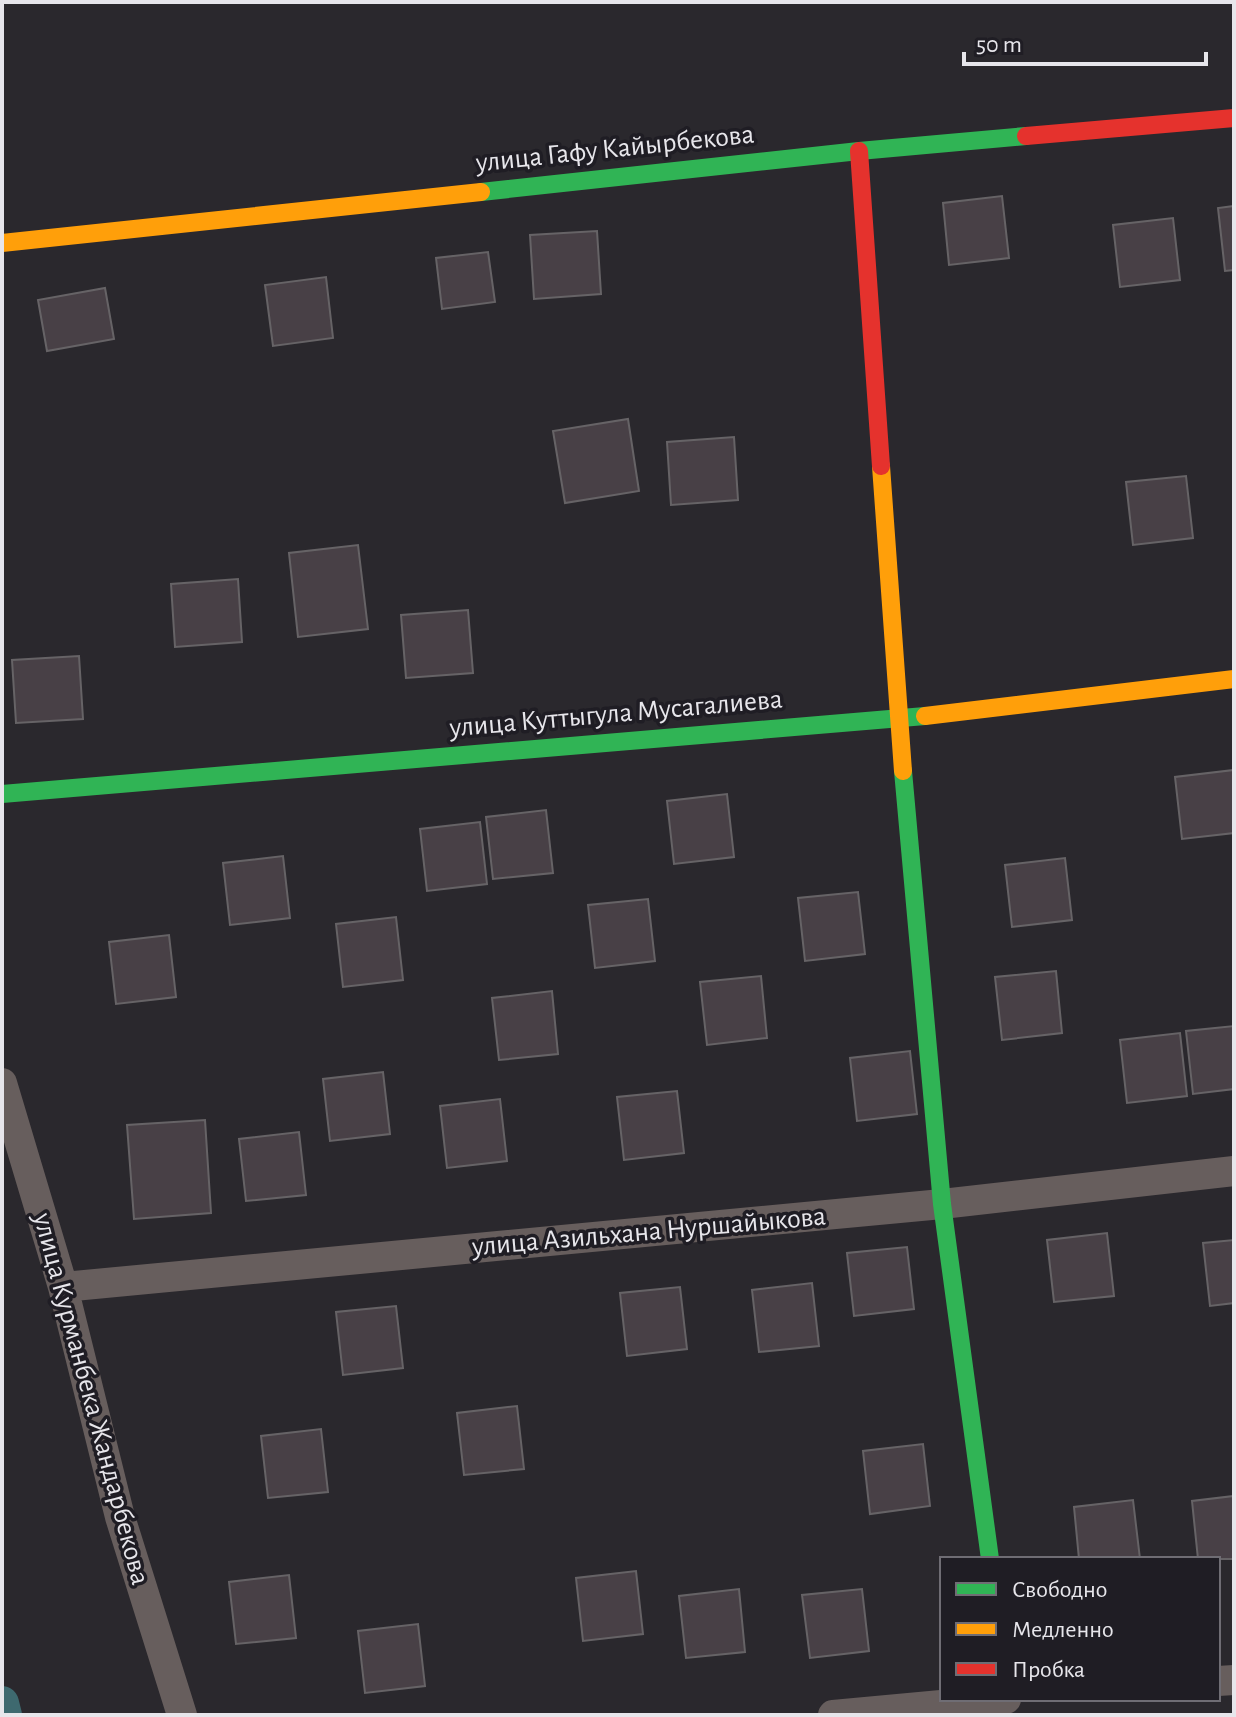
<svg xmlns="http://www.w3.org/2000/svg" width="1236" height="1717" font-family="'Alegreya Sans',sans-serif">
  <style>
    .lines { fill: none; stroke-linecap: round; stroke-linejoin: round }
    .canal { stroke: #3e696f; stroke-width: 34 }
    .building { fill: #484046; stroke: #666366; stroke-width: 2 }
    .street { stroke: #675e5d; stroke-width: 30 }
    .fast { stroke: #30b455; stroke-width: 18 }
    .slow { stroke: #ff9f0a; stroke-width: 18 }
    .jam { stroke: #e5322d; stroke-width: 18 }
    .labels { text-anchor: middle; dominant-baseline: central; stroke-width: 7; stroke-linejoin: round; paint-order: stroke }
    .street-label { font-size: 28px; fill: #e7e6eb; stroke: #1f1d24 }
  </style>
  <rect width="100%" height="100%" fill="#2a282d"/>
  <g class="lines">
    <path class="canal" d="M 2,1703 L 5,1715"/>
  </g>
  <path class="building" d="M 1002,196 L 1009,258 L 949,265 L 943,203 Z
    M 1234,206 L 1234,270 L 1225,271 L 1218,208 Z
    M 1173,218 L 1180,280 L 1120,287 L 1113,225 Z
    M 597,231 L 601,294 L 534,299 L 530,235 Z
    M 488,252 L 495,302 L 442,309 L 436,258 Z
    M 326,277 L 333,338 L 273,346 L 265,285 Z
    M 105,288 L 114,339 L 47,351 L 38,300 Z
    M 628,419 L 639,491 L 565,503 L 553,431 Z
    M 734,437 L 738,500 L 671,505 L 667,442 Z
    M 1186,476 L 1193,538 L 1133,545 L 1126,482 Z
    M 358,545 L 368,629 L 298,637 L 289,553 Z
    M 238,579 L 242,642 L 175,647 L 171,584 Z
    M 468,610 L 473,673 L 406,678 L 401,615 Z
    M 79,656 L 83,719 L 16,723 L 12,660 Z
    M 1234,770 L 1234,833 L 1182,839 L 1175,777 Z
    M 727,794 L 734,857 L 674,864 L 667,801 Z
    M 546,810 L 553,873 L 493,879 L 486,817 Z
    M 480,822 L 487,884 L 427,891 L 420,829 Z
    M 283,856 L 290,918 L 230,925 L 223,863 Z
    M 1065,858 L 1072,920 L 1012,927 L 1005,865 Z
    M 858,892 L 865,954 L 805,961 L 798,898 Z
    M 648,899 L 655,961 L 595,968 L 588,905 Z
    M 396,917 L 403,980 L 343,987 L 336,924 Z
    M 169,935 L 176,997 L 116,1004 L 109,942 Z
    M 1056,971 L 1062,1033 L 1002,1040 L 995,977 Z
    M 761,976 L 767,1038 L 707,1045 L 700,982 Z
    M 552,991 L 558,1054 L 499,1060 L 492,998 Z
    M 1234,1026 L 1234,1089 L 1193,1094 L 1186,1031 Z
    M 1180,1033 L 1187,1096 L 1127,1103 L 1120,1040 Z
    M 910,1051 L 917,1114 L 857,1121 L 850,1058 Z
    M 383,1072 L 390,1134 L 330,1141 L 323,1079 Z
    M 677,1091 L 684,1153 L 624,1160 L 617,1097 Z
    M 500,1099 L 507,1161 L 447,1168 L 440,1106 Z
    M 205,1120 L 211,1213 L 134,1219 L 127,1125 Z
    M 299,1132 L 306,1195 L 246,1201 L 239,1139 Z
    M 1107,1233 L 1114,1296 L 1054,1302 L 1047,1240 Z
    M 1234,1240 L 1234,1303 L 1210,1306 L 1203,1243 Z
    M 907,1247 L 914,1309 L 854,1316 L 847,1253 Z
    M 812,1283 L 819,1346 L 759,1352 L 752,1290 Z
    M 680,1287 L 687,1349 L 627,1356 L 620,1293 Z
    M 396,1306 L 403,1368 L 343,1375 L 336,1312 Z
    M 517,1406 L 524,1469 L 464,1475 L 457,1413 Z
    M 321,1429 L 328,1492 L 268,1498 L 261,1436 Z
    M 923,1444 L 930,1506 L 870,1514 L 863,1451 Z
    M 1234,1496 L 1234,1559 L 1198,1559 L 1192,1501 Z
    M 1133,1500 L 1140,1559 L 1079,1559 L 1074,1507 Z
    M 636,1571 L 643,1634 L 583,1641 L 576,1578 Z
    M 289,1575 L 296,1638 L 236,1644 L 229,1582 Z
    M 739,1589 L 745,1652 L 686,1658 L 679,1596 Z
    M 862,1589 L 869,1651 L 810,1658 L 802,1595 Z
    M 418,1624 L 425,1686 L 365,1693 L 358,1631 Z"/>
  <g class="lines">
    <path class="street" d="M 2,1083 L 63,1287 L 120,1517 L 182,1715
      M 63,1287 L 942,1204 L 1234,1171
      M 1218,1681 L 1234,1680
      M 833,1715 L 1006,1699"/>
    <path class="fast" d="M 481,192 L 859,151 L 1026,136
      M 903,771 L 942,1204 L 990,1559
      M 2,794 L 925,716"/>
    <path class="slow" d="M 2,243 L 481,192
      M 881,466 L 903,771
      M 925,716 L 1234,679"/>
    <path class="jam" d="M 1026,136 L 1234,118
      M 859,151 L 881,466"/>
  </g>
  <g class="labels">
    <g class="street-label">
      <text transform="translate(615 149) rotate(-6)">улица Гафу Кайырбекова</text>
      <text transform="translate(616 714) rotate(-5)">улица Куттыгула Мусагалиева</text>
      <text transform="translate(649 1232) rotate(-5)">улица Азильхана Нуршайыкова</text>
      <text transform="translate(91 1399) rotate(75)">улица Курманбека Жандарбекова</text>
    </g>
  </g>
  <rect width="1236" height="1717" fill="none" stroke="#e7e6eb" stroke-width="8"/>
  <rect x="940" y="1557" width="280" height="144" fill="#1f1d24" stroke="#6f6d74" stroke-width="2"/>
  <rect x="956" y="1583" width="40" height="12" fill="#30b455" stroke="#6f6d74" stroke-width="2"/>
  <text x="1012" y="1597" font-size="24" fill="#e7e6eb">Свободно</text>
  <rect x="956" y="1623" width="40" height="12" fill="#ff9f0a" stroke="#6f6d74" stroke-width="2"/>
  <text x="1012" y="1637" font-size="24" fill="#e7e6eb">Медленно</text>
  <rect x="956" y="1663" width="40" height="12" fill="#e5322d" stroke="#6f6d74" stroke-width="2"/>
  <text x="1012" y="1677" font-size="24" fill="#e7e6eb">Пробка</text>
  <path d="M964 52v12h242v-12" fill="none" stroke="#e7e6eb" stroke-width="4"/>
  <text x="976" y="52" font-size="24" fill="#e7e6eb" stroke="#1f1d24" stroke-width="6" paint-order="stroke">50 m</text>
</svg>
